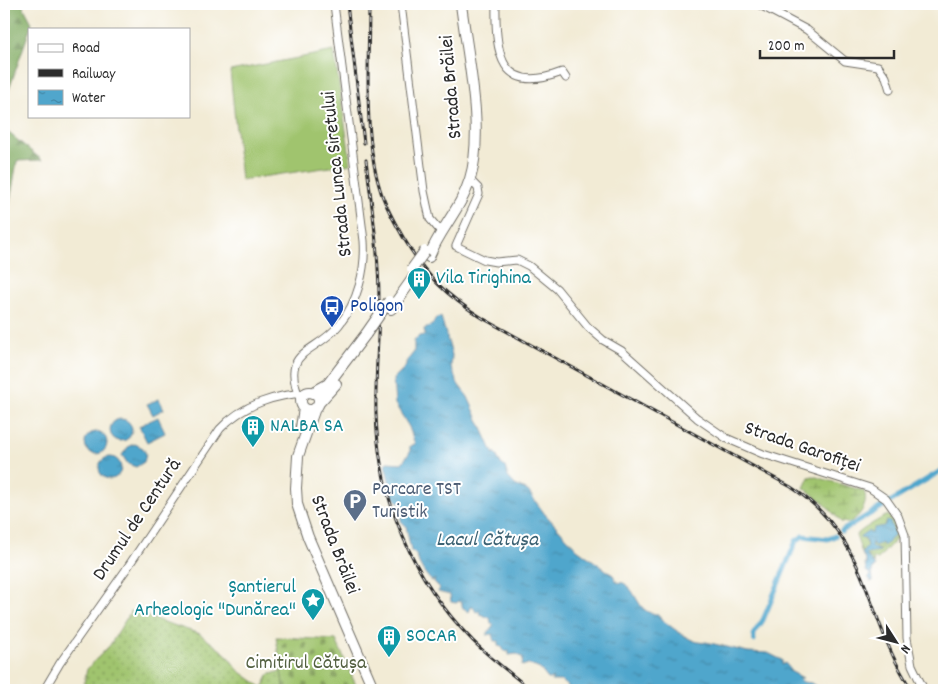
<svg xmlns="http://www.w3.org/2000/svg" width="948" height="694" font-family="Dekko,sans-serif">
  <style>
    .grass { fill: url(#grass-dots); stroke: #66784c }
    .forest { fill: url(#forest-firs); stroke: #566a46 }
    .wetland { fill: url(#wetland-marsh); stroke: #66784c }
    .cemetery { fill: url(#cemetery-stones); stroke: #66784c }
    .pitch { fill: #a0c46e; stroke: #66784c }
    .water { fill: url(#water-ripples); stroke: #3e687c }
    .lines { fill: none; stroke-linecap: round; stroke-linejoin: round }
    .canal { stroke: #50a6cc; stroke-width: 5 }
    .minor-casing { stroke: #716e66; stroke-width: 9 }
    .highway-casing { stroke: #716e66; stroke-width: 12 }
    .minor { stroke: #fff; stroke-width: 7 }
    .highway { stroke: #fff; stroke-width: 10 }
    .rail-casing { stroke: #2b2b2b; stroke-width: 3 }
    .rail { stroke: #fff; stroke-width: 1; stroke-dasharray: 4; stroke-linecap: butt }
    .highway-bridge-casing { stroke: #716e66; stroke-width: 12; stroke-linecap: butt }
    .highway-bridge { stroke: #fff; stroke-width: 10 }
    .labels { text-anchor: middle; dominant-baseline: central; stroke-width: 4; stroke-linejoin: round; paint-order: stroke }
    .street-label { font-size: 20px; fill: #2b2b2b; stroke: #fff }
    .culture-label { font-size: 20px; fill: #0d838f; stroke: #fff; text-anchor: start }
    .transit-label { font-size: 20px; fill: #164399; stroke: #fff; text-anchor: start }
    .service-label { font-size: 20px; fill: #4e5e75; stroke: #fff; text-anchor: start }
    .park-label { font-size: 20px; fill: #546142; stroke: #fff }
    .water-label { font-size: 21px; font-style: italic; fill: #3c6273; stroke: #fff }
  </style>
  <defs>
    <pattern id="grass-dots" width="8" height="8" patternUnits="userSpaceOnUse" patternTransform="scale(1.25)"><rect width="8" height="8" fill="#a0c46e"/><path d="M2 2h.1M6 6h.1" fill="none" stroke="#839f5b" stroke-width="1.8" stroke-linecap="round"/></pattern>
    <pattern id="forest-firs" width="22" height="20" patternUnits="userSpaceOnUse" patternTransform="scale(1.25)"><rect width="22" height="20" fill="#80aa61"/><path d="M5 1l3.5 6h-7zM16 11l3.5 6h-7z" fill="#698b50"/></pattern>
    <pattern id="wetland-marsh" width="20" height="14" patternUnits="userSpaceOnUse" patternTransform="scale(1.25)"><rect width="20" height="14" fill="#a0c46e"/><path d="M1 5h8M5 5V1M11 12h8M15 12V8" fill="none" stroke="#839f5b"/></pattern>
    <pattern id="cemetery-stones" width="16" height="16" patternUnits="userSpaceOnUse" patternTransform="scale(1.25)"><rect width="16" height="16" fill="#a0c46e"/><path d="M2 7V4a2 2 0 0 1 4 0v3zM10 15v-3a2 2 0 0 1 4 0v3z" fill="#839f5b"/></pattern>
    <pattern id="water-ripples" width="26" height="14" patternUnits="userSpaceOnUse" patternTransform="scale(1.25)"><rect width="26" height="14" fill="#50a6cc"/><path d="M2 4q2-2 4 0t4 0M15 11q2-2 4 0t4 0" fill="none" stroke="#4387a6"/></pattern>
  </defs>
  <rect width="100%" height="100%" fill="#fff"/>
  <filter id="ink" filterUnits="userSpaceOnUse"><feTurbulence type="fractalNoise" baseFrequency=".02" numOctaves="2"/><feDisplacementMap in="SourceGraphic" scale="10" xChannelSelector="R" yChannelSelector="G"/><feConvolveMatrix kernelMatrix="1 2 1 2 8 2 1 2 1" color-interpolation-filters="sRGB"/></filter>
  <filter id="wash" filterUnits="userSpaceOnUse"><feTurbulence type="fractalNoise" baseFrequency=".0096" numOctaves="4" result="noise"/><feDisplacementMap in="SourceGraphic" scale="20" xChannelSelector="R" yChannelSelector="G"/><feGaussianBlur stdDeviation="1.12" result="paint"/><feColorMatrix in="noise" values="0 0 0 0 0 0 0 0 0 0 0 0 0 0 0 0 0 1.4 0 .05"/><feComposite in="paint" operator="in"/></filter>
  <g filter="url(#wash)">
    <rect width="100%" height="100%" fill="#f2ebd5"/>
    <path class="grass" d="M 131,611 L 200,634 L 226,654 L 238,670 L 263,688 L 268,675 L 281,671 L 284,690 L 87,690 L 84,683 L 87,669 L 110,645 Z"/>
    <path class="forest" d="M 4,4 L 22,4 L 32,23 L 4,104 Z
      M 4,129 L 42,160 L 17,161 L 4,237 Z"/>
    <path class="wetland" d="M 813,476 L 864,491 C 869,505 860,516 849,523 L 841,522 L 824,503 L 804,488 L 809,477 Z
      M 888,515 L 894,522 L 899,538 C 893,541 884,553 878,559 L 873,559 L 874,564 L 865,554 L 874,553 L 874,550 L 879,550 L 871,547 L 872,542 L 874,545 L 882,543 L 884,546 L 894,536 L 890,522 L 887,521 L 884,526 L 874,528 L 871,534 L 868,532 L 859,537 L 864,537 L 867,546 L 863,556 L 856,536 C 858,531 881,518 888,515 Z"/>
    <path class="cemetery" d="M 276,637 L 336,640 L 358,690 L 284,690 Z"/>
    <path class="pitch" d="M 334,51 L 351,164 L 241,180 L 230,71 Z"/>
    <path class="water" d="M 441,317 L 452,355 L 451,367 L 458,384 L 468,397 L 494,455 L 495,452 L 500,463 L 505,467 L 508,477 L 515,485 L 528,491 L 544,513 L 577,549 L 613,575 L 617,582 C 620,583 623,582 625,584 C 637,591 638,615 658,614 L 661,619 C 671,626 693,646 706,642 L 748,652 L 768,653 L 782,660 L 782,665 L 785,663 L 791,670 L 788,670 L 803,678 L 799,678 L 803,682 L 811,683 L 817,687 L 816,690 L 572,690 L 561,681 L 551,681 L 553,678 L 548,679 L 540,669 L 528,664 L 522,666 L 523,658 L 517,654 L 509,655 L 509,651 L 505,652 L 502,647 L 498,646 L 498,641 L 494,641 L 492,634 L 486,635 L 494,625 L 491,623 L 490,618 L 480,614 L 479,611 L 476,612 L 472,605 L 469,612 L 462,607 L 462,603 L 459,601 L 456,603 L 451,602 L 450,595 L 438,592 L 440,588 L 434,582 L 435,579 L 432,581 C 426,577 416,559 416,554 L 411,551 L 406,526 L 401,521 L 401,504 L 393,497 L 385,464 L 387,462 L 402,463 L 410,452 L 410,446 L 415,444 L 409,427 L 395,404 L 393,379 L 406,366 L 406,362 L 414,352 L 414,341 L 419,336 L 425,335 L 424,329 L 432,325 L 436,318 Z
      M 159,399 L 164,409 L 153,415 L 147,404 Z
      M 158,417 L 165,433 L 147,442 L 139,426 Z
      M110 430a11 11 0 1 1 22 0a11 11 0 1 1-22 0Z
      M85 443a11 11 0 1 1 22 0a11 11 0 1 1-22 0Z
      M 135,444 L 143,448 L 146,454 L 144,462 L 136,467 L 128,464 L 122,455 L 129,446 Z
      M99 468a11 11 0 1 1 22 0a11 11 0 1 1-22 0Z
      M 887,521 L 890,522 L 895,535 L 884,546 L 882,543 L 874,546 L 872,542 L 871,547 L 880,551 L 865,554 L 875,566 L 872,571 L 873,581 L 870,582 L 871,580 L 868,578 L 871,575 L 866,571 L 865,563 L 867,565 L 862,553 L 867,546 L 865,538 L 859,537 L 869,530 L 871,534 L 874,528 L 884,526 Z"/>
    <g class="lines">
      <path class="canal" d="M 842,531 L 944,469
        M 754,640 L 753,635 L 763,620 L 796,541 L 803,536 L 828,539 L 835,536"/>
    </g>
  </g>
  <g filter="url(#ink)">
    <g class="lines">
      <g class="minor-casing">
        <path id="minor" d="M 401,4 L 424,191 L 430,219 L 442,233
          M 496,4 C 495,53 500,96 562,72 L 566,78
          M 758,4 L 807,30 L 845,61 L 878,66 L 886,77 L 890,90
          M 470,180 L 478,188 L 479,194 L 456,246 L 485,260 L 496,262 L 517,260 L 529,266 L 557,289 L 588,327 L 603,340 L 622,351 L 697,418 L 726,438 L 763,454 L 870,488 L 886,499 L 898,516 L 905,535 L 907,638 L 912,665 L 924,690
          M 302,404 C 277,348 314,356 339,325 C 358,302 366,269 364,241 L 334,4
          M 44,690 L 60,663 L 125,571 L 220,429 C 242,405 276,394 308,393"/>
      </g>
      <g class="highway-casing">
        <path id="highway" d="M 429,257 C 439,230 461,209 470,179 C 485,130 467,55 461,4
          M 391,309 L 416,274
          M301 401a9 9 0 1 1 18 0a9 9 0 1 1-18 0Z
          M 312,393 L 328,384 L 366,334
          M 318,404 L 336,384
          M 315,408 L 298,456 L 296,488 L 297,504 L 308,537 L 374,690
          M 301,428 L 304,408"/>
      </g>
      <use href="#minor" class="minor"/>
      <use href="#highway" class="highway"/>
      <g class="rail-casing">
        <path id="rail" d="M 347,4 L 364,143
          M 369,4 C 369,61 363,135 380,189 C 385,206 394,221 403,237 C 425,275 446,296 484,319 L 791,487 C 871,539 864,618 912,690
          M 366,160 C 372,207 379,253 379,300 C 379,338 375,376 376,413 C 378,499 413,580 473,641 C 491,659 512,674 531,690"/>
      </g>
      <use href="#rail" class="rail"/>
      <g class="highway-bridge-casing">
        <path id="highway-bridge" d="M 412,269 L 425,251
          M 366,334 L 389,301"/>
      </g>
      <use href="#highway-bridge" class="highway-bridge"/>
    </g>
  </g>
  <defs>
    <g id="building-pin" transform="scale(1.25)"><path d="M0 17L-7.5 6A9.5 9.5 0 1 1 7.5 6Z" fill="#0f9aa8" stroke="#fff"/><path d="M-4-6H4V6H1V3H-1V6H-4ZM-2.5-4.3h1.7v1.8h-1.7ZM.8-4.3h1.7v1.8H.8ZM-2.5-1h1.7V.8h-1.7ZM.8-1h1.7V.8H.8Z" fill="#fff"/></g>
    <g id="bus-pin" transform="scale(1.25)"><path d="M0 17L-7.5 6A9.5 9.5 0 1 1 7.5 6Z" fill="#1a4fb4" stroke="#fff"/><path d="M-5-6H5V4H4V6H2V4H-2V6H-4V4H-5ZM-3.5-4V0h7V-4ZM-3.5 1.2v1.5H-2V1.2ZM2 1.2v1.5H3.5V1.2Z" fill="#fff"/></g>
    <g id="parking-pin" transform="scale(1.25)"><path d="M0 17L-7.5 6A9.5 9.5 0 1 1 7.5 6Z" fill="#5c6f8a" stroke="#fff"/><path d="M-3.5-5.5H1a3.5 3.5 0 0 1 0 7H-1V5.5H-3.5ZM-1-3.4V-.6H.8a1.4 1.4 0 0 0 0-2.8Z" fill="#fff"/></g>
    <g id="sight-pin" transform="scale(1.25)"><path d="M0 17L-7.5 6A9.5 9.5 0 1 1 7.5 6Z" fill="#0f9aa8" stroke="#fff"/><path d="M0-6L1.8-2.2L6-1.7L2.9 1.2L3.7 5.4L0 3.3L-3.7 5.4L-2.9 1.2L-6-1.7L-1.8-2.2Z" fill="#fff"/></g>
  </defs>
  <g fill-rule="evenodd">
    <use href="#building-pin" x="419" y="279"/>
    <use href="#bus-pin" x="332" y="307"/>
    <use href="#building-pin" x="253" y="427"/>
    <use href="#parking-pin" x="355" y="501"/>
    <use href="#sight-pin" x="313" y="600"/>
    <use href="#building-pin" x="389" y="637"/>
  </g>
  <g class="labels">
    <g class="street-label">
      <text transform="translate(452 87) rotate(-95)">Strada Brăilei</text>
      <text transform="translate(338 174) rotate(-96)">Strada Lunca Siretului</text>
      <text transform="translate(802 448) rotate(19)">Strada Garofiței</text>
      <text transform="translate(138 520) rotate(-56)">Drumul de Centură</text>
      <text transform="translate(334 545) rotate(69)">Strada Brăilei</text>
    </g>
    <g class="culture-label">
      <text x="436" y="279">Vila Tirighina</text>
      <text x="270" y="427">NALBA SA</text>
      <text x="296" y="588" text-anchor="end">Șantierul<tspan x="296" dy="23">Arheologic "Dunărea"</tspan></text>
      <text x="406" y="637">SOCAR</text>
    </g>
    <g class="transit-label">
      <text x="350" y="307">Poligon</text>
    </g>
    <g class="service-label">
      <text x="372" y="490">Parcare TST<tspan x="372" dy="23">Turistik</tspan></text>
    </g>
    <g class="park-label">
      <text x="306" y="664">Cimitirul Cătușa</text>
    </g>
    <g class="water-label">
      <text x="487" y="541">Lacul Cătușa</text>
    </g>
  </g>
  <rect width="948" height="694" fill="none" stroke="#fff" stroke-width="20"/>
  <rect x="28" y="28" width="162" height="90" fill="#ffffff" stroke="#aaaaaa"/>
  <rect x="38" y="44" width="25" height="8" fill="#ffffff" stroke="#aaaaaa"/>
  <text x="72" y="52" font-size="15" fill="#2b2b2b">Road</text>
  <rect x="38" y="69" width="25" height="8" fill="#2b2b2b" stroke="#aaaaaa"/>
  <text x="72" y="78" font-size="15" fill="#2b2b2b">Railway</text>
  <rect x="38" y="90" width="25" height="15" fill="url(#water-ripples)" stroke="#aaaaaa"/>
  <text x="72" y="102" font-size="15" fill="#2b2b2b">Water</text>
  <g transform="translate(896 642) rotate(126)" stroke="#ffffff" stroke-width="4" paint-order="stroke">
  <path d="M0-4L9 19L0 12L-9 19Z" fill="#2b2b2b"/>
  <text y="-8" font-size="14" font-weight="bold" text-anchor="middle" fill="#2b2b2b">N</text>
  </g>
  <path d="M760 50v8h134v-8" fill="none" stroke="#2b2b2b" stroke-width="2.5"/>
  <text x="768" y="50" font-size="15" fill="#2b2b2b" stroke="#ffffff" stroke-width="4" paint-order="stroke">200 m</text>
</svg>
